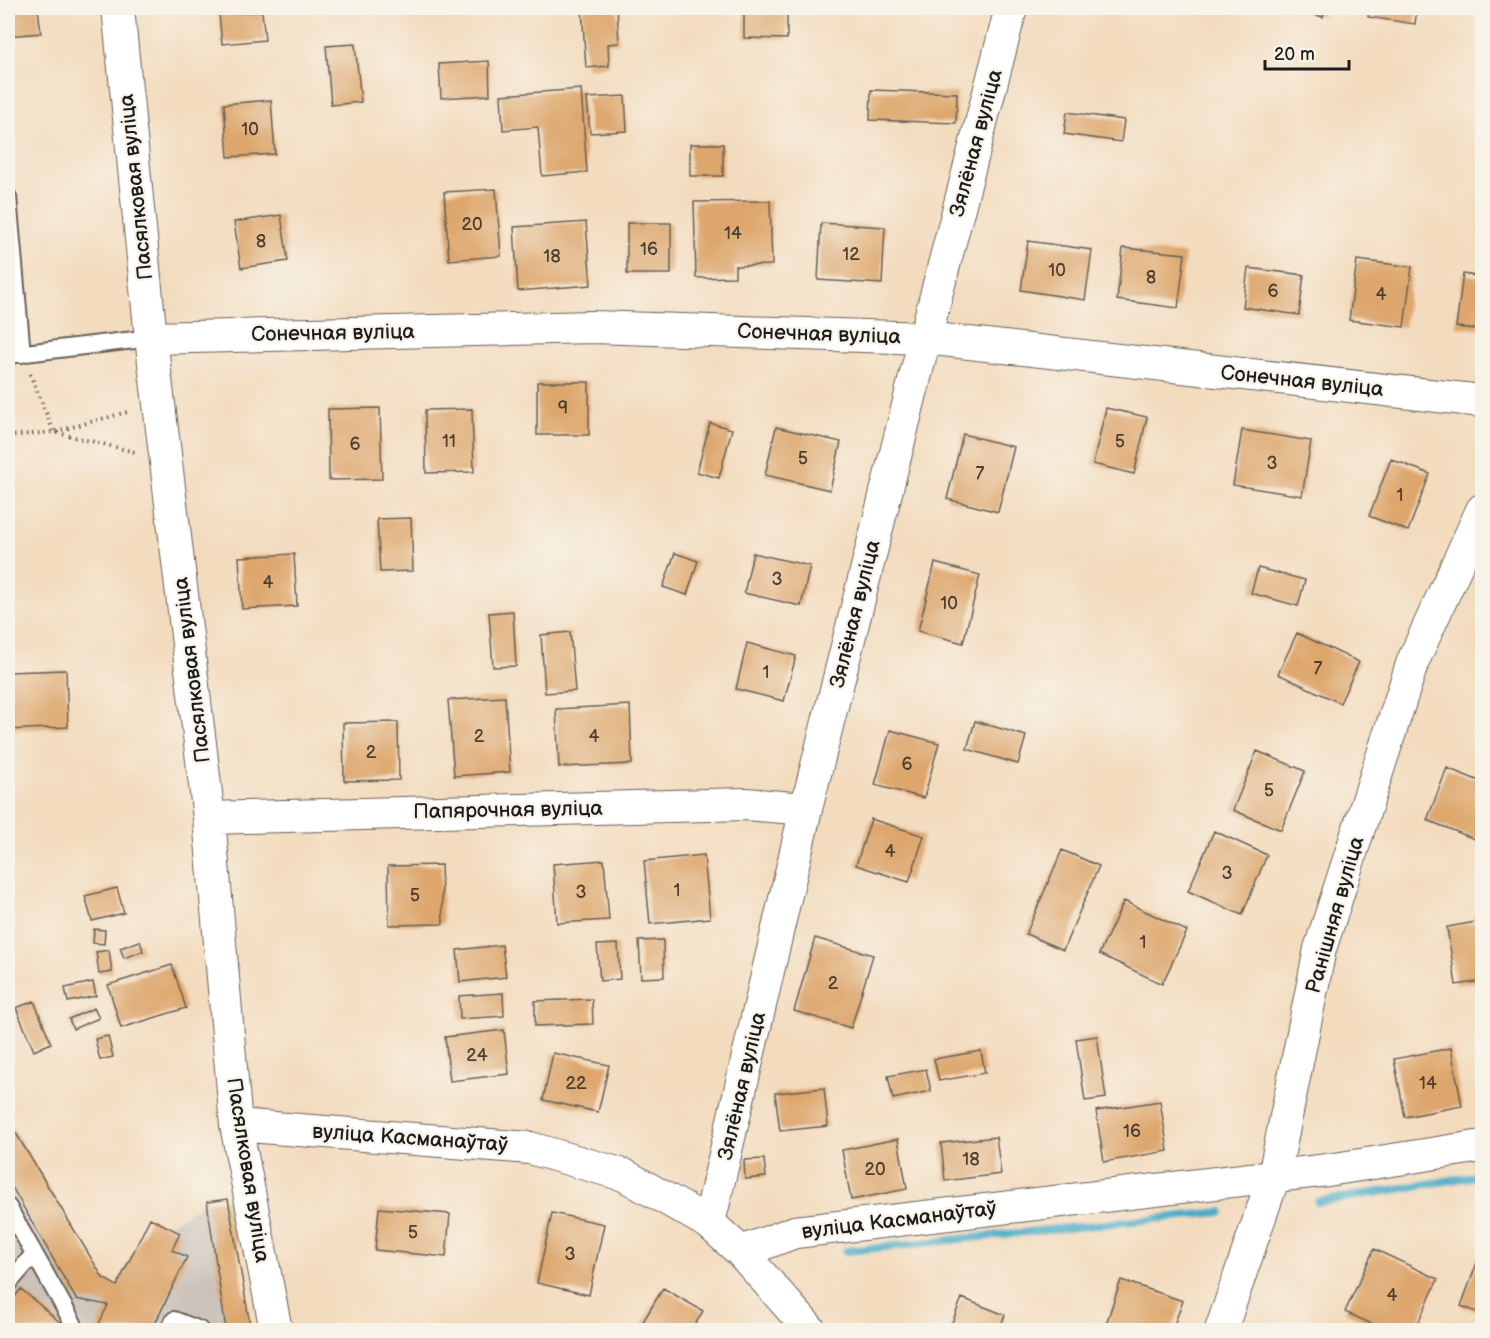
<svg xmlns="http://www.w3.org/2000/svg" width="1490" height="1338" font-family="'Balsamiq Sans',sans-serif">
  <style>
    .industrial { fill: #ccc2b9 }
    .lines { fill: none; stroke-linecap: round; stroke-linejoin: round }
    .stream { stroke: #48acc8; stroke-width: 8 }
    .building { fill: #dda66c }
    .lane-casing { stroke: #675f55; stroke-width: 20 }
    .street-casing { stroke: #675f55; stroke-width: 34 }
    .path { stroke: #675f55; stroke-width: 4; stroke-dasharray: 1.5 4.5; stroke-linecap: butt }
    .lane { stroke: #fff; stroke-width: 16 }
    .street { stroke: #fff; stroke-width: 32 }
    .labels { text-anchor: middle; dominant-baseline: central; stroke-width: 4.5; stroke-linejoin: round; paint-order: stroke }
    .number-label { font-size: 18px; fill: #4c3e30 }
    .street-label { font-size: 21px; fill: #1c1c1c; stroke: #f7f3e8 }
  </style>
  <rect width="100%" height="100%" fill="#f7f3e8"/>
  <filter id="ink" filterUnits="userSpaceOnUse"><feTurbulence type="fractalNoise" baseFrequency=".0167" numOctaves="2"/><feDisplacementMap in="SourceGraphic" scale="12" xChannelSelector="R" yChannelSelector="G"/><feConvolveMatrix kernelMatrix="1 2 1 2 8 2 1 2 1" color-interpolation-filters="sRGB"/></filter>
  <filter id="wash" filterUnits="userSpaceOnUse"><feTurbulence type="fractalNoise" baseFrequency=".008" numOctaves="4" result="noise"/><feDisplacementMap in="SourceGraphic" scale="24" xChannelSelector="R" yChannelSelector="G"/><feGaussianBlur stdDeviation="1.35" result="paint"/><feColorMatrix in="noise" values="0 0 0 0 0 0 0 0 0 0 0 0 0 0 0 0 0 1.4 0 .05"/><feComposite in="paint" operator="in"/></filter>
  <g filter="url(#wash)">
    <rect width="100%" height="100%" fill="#f3dbbe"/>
    <path class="industrial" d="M 8,1120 L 103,1278 L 117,1286 L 150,1218 L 166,1226 L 207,1202 L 228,1199 L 251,1330 L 8,1330 Z"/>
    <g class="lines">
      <path class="stream" d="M 1318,1202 L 1482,1175
        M 846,1251 L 1221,1212"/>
    </g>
    <g id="blocks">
      <path class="building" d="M 8,8 L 38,8 L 41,33 L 8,36 Z
        M 582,8 L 617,8 L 619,43 L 608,44 L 609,66 L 586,68 Z
        M 744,8 L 787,8 L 787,39 L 744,38 Z
        M 1289,8 L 1325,8 L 1323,17 Z
        M 1370,8 L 1417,8 L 1415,24 L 1368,17 Z
        M 262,11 L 265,40 L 222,44 L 219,14 Z
        M 355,44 L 361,102 L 331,105 L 326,46 Z
        M 489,61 L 490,95 L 441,98 L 439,64 Z
        M 581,89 L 587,172 L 542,176 L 538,127 L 503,130 L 501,95 Z
        M 871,90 L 957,93 L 956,123 L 870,120 Z
        M 625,96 L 627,131 L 590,133 L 587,98 Z
        M 271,100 L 275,154 L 228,157 L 224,104 Z
        M 1067,112 L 1124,120 L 1121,142 L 1064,134 Z
        M 690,144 L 723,144 L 723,176 L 690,176 Z
        M 496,189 L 501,256 L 449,260 L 444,192 Z
        M 770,201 L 772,265 L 735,266 L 735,277 L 696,278 L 694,202 Z
        M 281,215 L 288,261 L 241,268 L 234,222 Z
        M 586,222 L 591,285 L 518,291 L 514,227 Z
        M 627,223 L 671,223 L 671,274 L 627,274 Z
        M 821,223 L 885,227 L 882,284 L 818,280 Z
        M 1028,241 L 1092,250 L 1085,300 L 1021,290 Z
        M 1123,248 L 1185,254 L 1178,308 L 1117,300 Z
        M 1357,260 L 1412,267 L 1404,327 L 1349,320 Z
        M 1248,268 L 1304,275 L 1299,315 L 1243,307 Z
        M 1463,274 L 1482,277 L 1482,330 L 1456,327 Z
        M 537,382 L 589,382 L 589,435 L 537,435 Z
        M 380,408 L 382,479 L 329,480 L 328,409 Z
        M 1106,408 L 1147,417 L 1134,474 L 1093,464 Z
        M 472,409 L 474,472 L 426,473 L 425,410 Z
        M 710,423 L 732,429 L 719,478 L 697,472 Z
        M 776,427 L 841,442 L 830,490 L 765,475 Z
        M 1242,430 L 1311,441 L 1302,496 L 1233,485 Z
        M 963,434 L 1014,447 L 998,512 L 947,499 Z
        M 1391,459 L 1430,474 L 1408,531 L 1369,516 Z
        M 411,518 L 413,571 L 380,572 L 377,519 Z
        M 675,553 L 698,561 L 687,595 L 663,587 Z
        M 753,553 L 810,566 L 801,606 L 744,593 Z
        M 294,554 L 297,606 L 242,609 L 239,557 Z
        M 935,563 L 980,575 L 963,643 L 918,631 Z
        M 1258,568 L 1305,580 L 1298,606 L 1251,593 Z
        M 513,611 L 516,666 L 493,667 L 489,613 Z
        M 570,632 L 575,691 L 545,693 L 541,635 Z
        M 1297,633 L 1359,662 L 1340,703 L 1278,674 Z
        M 747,643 L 796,656 L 784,701 L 736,689 Z
        M 66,670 L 68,727 L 8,730 L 8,672 Z
        M 505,697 L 510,772 L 454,776 L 448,700 Z
        M 630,705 L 632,764 L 559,767 L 556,709 Z
        M 975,721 L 1026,736 L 1018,764 L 967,749 Z
        M 398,722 L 399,780 L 344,781 L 343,723 Z
        M 890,730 L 939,743 L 924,798 L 875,785 Z
        M 1257,751 L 1305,771 L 1281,830 L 1233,810 Z
        M 1447,768 L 1482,782 L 1482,842 L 1427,820 Z
        M 871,819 L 924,836 L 909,882 L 856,865 Z
        M 1214,831 L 1267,855 L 1242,915 L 1188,891 Z
        M 1062,850 L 1099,866 L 1063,950 L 1026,934 Z
        M 704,855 L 710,918 L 650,924 L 644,861 Z
        M 604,860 L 609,920 L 557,923 L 553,864 Z
        M 441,865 L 443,924 L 389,925 L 388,866 Z
        M 117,888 L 124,913 L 92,921 L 85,896 Z
        M 1124,901 L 1187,931 L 1162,984 L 1099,954 Z
        M 1482,921 L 1482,981 L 1456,985 L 1447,927 Z
        M 94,929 L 105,930 L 104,944 L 93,943 Z
        M 815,938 L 873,955 L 851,1028 L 794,1011 Z
        M 663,940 L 664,977 L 641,978 L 639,941 Z
        M 140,941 L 143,951 L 124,958 L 120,948 Z
        M 618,944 L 620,979 L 600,981 L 597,945 Z
        M 502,945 L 506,977 L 460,982 L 457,950 Z
        M 109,950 L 112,972 L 99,974 L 96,952 Z
        M 172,965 L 186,1008 L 121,1028 L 108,985 Z
        M 93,982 L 96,996 L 68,1002 L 65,988 Z
        M 503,993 L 504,1016 L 460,1019 L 459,996 Z
        M 592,999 L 593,1024 L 535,1026 L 535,1001 Z
        M 34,1001 L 51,1043 L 34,1051 L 16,1008 Z
        M 94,1008 L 99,1018 L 73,1029 L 69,1019 Z
        M 504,1030 L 509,1074 L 450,1081 L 445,1037 Z
        M 108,1036 L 113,1057 L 100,1060 L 95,1039 Z
        M 1097,1036 L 1106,1098 L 1085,1101 L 1076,1039 Z
        M 1451,1048 L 1462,1106 L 1405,1117 L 1394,1059 Z
        M 981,1051 L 985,1073 L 939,1081 L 934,1059 Z
        M 553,1053 L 609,1065 L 598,1112 L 543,1100 Z
        M 926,1069 L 931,1091 L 893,1099 L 888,1076 Z
        M 824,1088 L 828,1126 L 780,1131 L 775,1093 Z
        M 1160,1101 L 1168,1151 L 1104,1162 L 1096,1111 Z
        M 8,1120 L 103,1278 L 117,1286 L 150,1218 L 180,1233 L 172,1250 L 187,1257 L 152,1330 L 96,1330 L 108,1305 L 76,1299 L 8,1180 Z
        M 996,1137 L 1001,1174 L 945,1181 L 941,1143 Z
        M 898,1139 L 907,1189 L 851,1200 L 842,1150 Z
        M 764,1159 L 766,1177 L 745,1179 L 744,1160 Z
        M 228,1199 L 251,1330 L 226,1330 L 207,1202 Z
        M 379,1208 L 450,1214 L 446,1257 L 375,1250 Z
        M 552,1213 L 604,1224 L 589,1295 L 537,1283 Z
        M 1374,1249 L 1438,1279 L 1415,1330 L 1385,1330 L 1345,1312 Z
        M 1482,1249 L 1482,1314 L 1461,1306 Z
        M 1121,1280 L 1183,1301 L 1172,1330 L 1104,1330 Z
        M 663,1288 L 703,1311 L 692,1330 L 638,1330 Z
        M 21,1289 L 62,1324 L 56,1330 L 8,1330 L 8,1305 Z
        M 962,1298 L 1005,1315 L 999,1330 L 949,1330 Z"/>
    </g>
  </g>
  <g filter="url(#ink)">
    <use href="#blocks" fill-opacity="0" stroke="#675f55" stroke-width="1.5"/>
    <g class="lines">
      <g class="lane-casing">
        <path id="lane" d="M 8,197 L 22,354
          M 8,355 L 151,338
          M 8,1207 L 73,1323 L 69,1330
          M 8,1284 L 34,1254
          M 169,1330 L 174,1320 L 200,1330"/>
      </g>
      <g class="street-casing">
        <path id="street" d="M 118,8 L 151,338 L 209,818 L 236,1125 L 276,1330
          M 151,338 L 593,327 L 925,338 L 1482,401
          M 209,818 L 746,804 L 806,809
          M 236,1125 L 530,1148 L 624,1175 L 709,1223 L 741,1252 L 810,1330
          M 709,1223 L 806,809 L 925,338 L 1011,8
          M 741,1252 L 795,1232 L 1328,1170 L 1482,1146
          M 1221,1330 L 1274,1176 L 1320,949 L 1413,661 L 1482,510"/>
      </g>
      <path class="path" d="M 30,374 L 54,432 L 135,452
        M 8,436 L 54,432 L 131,411"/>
      <use href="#lane" class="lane"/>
      <use href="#street" class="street"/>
    </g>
  </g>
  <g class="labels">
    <g class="number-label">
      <text x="250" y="129">10</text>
      <text x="472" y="224">20</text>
      <text x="733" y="233">14</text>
      <text x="261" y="241">8</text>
      <text x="649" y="249">16</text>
      <text x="851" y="254">12</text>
      <text x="552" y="256">18</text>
      <text x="1057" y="270">10</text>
      <text x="1151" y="277">8</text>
      <text x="1273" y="291">6</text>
      <text x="1381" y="294">4</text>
      <text x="563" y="408">9</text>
      <text x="449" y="441">11</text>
      <text x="1120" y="441">5</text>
      <text x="355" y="444">6</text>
      <text x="803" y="458">5</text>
      <text x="1272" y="463">3</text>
      <text x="980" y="473">7</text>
      <text x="1400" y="495">1</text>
      <text x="777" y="579">3</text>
      <text x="268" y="582">4</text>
      <text x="949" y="603">10</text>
      <text x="1318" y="668">7</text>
      <text x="766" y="672">1</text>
      <text x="479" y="736">2</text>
      <text x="594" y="736">4</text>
      <text x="371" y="752">2</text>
      <text x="907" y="764">6</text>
      <text x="1269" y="790">5</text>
      <text x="890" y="851">4</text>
      <text x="1227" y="873">3</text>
      <text x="677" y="890">1</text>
      <text x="581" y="892">3</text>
      <text x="415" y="895">5</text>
      <text x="1143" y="942">1</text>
      <text x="833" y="983">2</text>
      <text x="477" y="1055">24</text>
      <text x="576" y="1083">22</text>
      <text x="1428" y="1083">14</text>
      <text x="1132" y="1131">16</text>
      <text x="971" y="1159">18</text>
      <text x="875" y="1169">20</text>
      <text x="413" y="1232">5</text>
      <text x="570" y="1254">3</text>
      <text x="1392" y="1295">4</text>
    </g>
    <g class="street-label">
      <text transform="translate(976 143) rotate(-75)">Зялёная вуліца</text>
      <text transform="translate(136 187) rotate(-96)">Пасялковая вуліца</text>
      <text transform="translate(333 333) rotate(-1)">Сонечная вуліца</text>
      <text transform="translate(819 334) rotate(2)">Сонечная вуліца</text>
      <text transform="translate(1302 381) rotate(6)">Сонечная вуліца</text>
      <text transform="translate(855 614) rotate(-76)">Зялёная вуліца</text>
      <text transform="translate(192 670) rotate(-97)">Пасялковая вуліца</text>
      <text transform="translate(508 810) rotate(-1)">Папярочная вуліца</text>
      <text transform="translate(1335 915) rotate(-74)">Ранішняя вуліца</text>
      <text transform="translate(742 1086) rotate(-77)">Зялёная вуліца</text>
      <text transform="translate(410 1138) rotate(4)">вуліца Касманаўтаў</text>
      <text transform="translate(248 1170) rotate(81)">Пасялковая вуліца</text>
      <text transform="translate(899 1220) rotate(-7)">вуліца Касманаўтаў</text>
    </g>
  </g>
  <rect width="1490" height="1338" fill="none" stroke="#f7f3e8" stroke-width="30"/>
  <path d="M1265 60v9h84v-9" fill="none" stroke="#1c1c1c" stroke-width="3"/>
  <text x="1274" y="60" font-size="18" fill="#1c1c1c" stroke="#f7f3e8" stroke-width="4.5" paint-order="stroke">20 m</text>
</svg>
